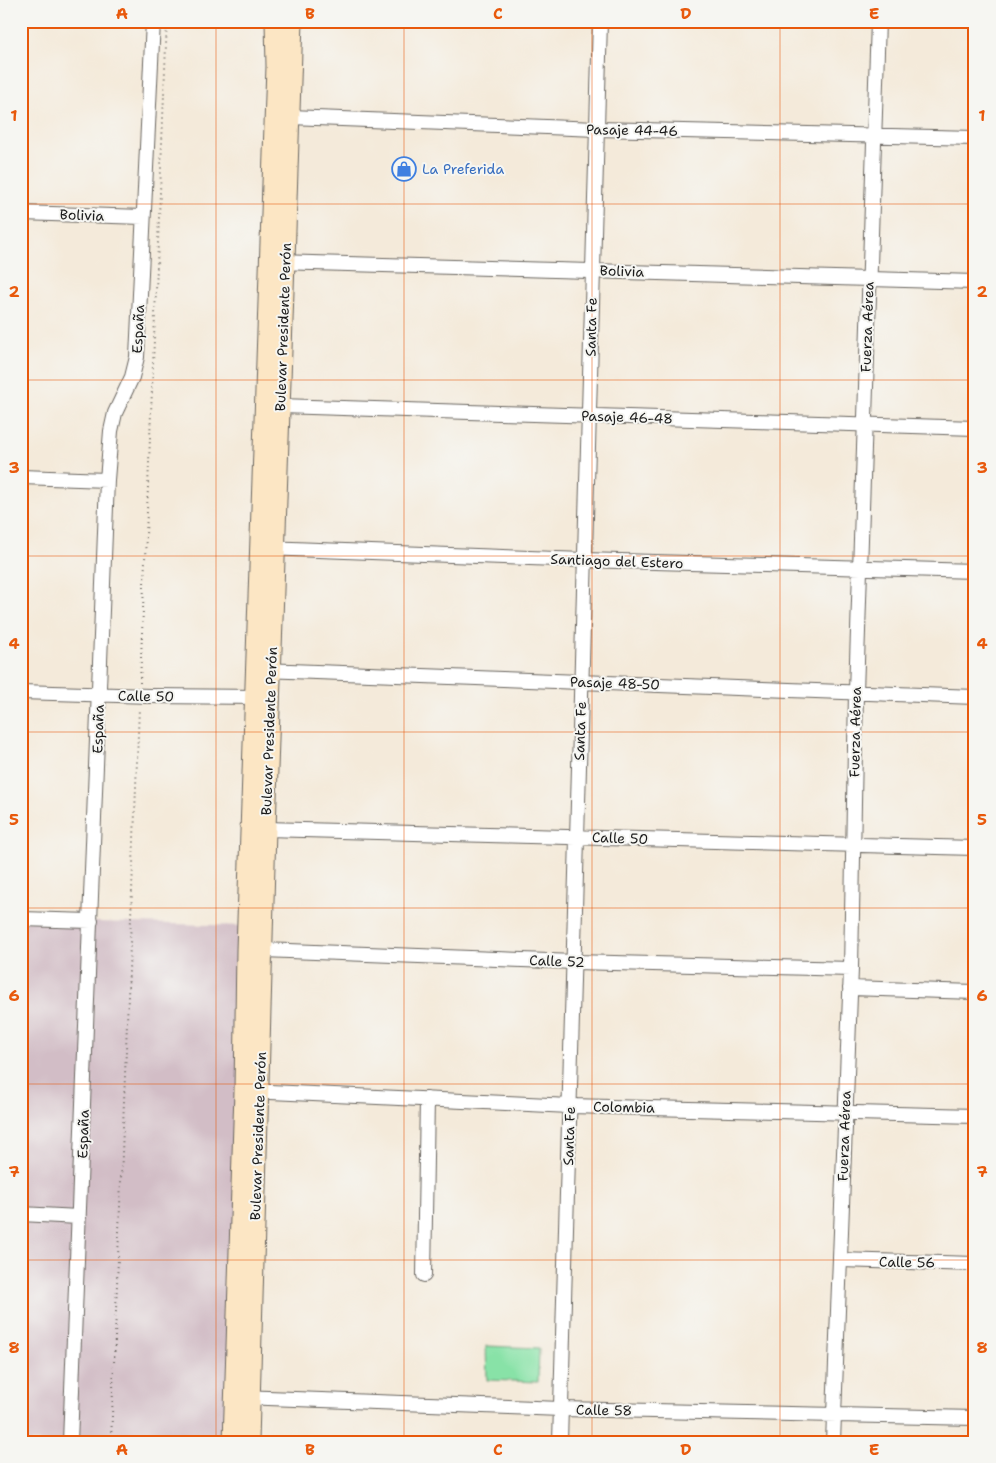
<svg xmlns="http://www.w3.org/2000/svg" width="996" height="1463" font-family="'Shantell Sans',sans-serif">
  <style>
    .industrial { fill: #d2bdc6 }
    .green { fill: #88e2a7; stroke: #527f62 }
    .lines { fill: none; stroke-linecap: round; stroke-linejoin: round }
    .street-casing { stroke: #68645e; stroke-width: 16 }
    .secondary-casing { stroke: #68645e; stroke-width: 21 }
    .path { stroke: #68645e; stroke-width: 2; stroke-dasharray: 1 4; stroke-linecap: butt }
    .street { stroke: #fff; stroke-width: 14 }
    .secondary { stroke: #fce6c4; stroke-width: 19 }
    .grid { fill: none; stroke: #e8590c; stroke-width: 1; stroke-opacity: 0.55 }
    .labels { text-anchor: middle; dominant-baseline: central; stroke-width: 4; stroke-linejoin: round; paint-order: stroke }
    .street-label { font-size: 14px; fill: #1c1c1c; stroke: #f6f6f2 }
    .shop-label { font-size: 14px; fill: #366cbe; stroke: #f6f6f2; text-anchor: start }
    .neatline { fill: none; stroke: #e8590c; stroke-width: 2 }
    .grid-label { font-size: 16px; text-anchor: middle; font-weight: bold; fill: #e8590c }
  </style>
  <rect width="100%" height="100%" fill="#f6f6f2"/>
  <filter id="ink" filterUnits="userSpaceOnUse"><feTurbulence type="fractalNoise" baseFrequency=".02" numOctaves="2"/><feDisplacementMap in="SourceGraphic" scale="10" xChannelSelector="R" yChannelSelector="G"/><feConvolveMatrix kernelMatrix="1 2 1 2 8 2 1 2 1" color-interpolation-filters="sRGB"/></filter>
  <filter id="wash" filterUnits="userSpaceOnUse"><feTurbulence type="fractalNoise" baseFrequency=".0096" numOctaves="4" result="noise"/><feDisplacementMap in="SourceGraphic" scale="20" xChannelSelector="R" yChannelSelector="G"/><feGaussianBlur stdDeviation="1.12" result="paint"/><feColorMatrix in="noise" values="0 0 0 0 0 0 0 0 0 0 0 0 0 0 0 0 0 1.4 0 .05"/><feComposite in="paint" operator="in"/></filter>
  <g filter="url(#wash)">
    <rect width="100%" height="100%" fill="#f4eada"/>
    <path class="industrial" d="M 21,920 L 247,926 L 231,1442 L 21,1442 Z"/>
    <path class="green" d="M 486,1346 L 539,1348 L 538,1382 L 487,1380 Z"/>
  </g>
  <g filter="url(#ink)">
    <g class="lines">
      <g class="street-casing">
        <path id="street" d="M 290,117 L 597,129 L 975,138
          M 21,213 L 143,217
          M 277,262 L 975,282
          M 280,406 L 975,428
          M 21,477 L 107,480
          M 266,548 L 584,560 L 975,571
          M 263,670 L 975,697
          M 21,692 L 150,696 L 262,697
          M 266,829 L 975,848
          M 21,919 L 91,921
          M 263,950 L 575,962 L 851,969
          M 850,988 L 975,992
          M 249,1091 L 570,1106 L 975,1116
          M 21,1214 L 79,1217
          M 840,1260 L 975,1264
          M 424,1275 L 427,1099
          M 241,1397 L 561,1409 L 975,1418
          M 70,1442 L 107,480 L 111,431 L 115,413 L 132,377 L 137,357 L 153,21
          M 560,1442 L 600,21
          M 833,1442 L 851,969 L 856,692 L 878,21"/>
      </g>
      <g class="secondary-casing">
        <path id="secondary" d="M 233,1442 L 244,1091 L 246,950 L 276,66 L 275,21
          M 249,1442 L 266,829 L 293,21"/>
      </g>
      <path class="path" d="M 140,683 L 167,21
        M 111,1442 L 139,708"/>
      <use href="#street" class="street"/>
      <use href="#secondary" class="secondary"/>
    </g>
  </g>
  <path class="grid" d="M 216,21 L 216,1442M 404,21 L 404,1442M 592,21 L 592,1442M 780,21 L 780,1442M 21,204 L 975,204M 21,380 L 975,380M 21,556 L 975,556M 21,732 L 975,732M 21,908 L 975,908M 21,1084 L 975,1084M 21,1260 L 975,1260"/>
  <defs>
    <g id="shop-ring" transform="scale(1.25)"><circle r="9.5" fill="#f6f6f2" stroke="#3f7fe0" stroke-width="1.5"/><path d="M-5-2.5h2.3a2.7 3.5 0 0 1 5.4 0H5L5.5 6h-11ZM-1.5-2.5h3a1.5 2.3 0 0 0-3 0Z" fill="#3f7fe0"/></g>
  </defs>
  <g fill-rule="evenodd">
    <use href="#shop-ring" x="404" y="169"/>
  </g>
  <g class="labels">
    <g class="street-label">
      <text transform="translate(632 130) rotate(1)">Pasaje 44-46</text>
      <text transform="translate(82 215) rotate(2)">Bolivia</text>
      <text transform="translate(622 271) rotate(2)">Bolivia</text>
      <text transform="translate(283 327) rotate(-88)">Bulevar Presidente Perón</text>
      <text transform="translate(591 327) rotate(-89)">Santa Fe</text>
      <text transform="translate(867 327) rotate(-88)">Fuerza Aérea</text>
      <text transform="translate(138 329) rotate(-87)">España</text>
      <text transform="translate(627 417) rotate(2)">Pasaje 46-48</text>
      <text transform="translate(617 561) rotate(2)">Santiago del Estero</text>
      <text transform="translate(615 683) rotate(2)">Pasaje 48-50</text>
      <text transform="translate(146 696) rotate(1)">Calle 50</text>
      <text transform="translate(98 729) rotate(-88)">España</text>
      <text transform="translate(269 731) rotate(-88)">Bulevar Presidente Perón</text>
      <text transform="translate(580 731) rotate(-88)">Santa Fe</text>
      <text transform="translate(855 732) rotate(-89)">Fuerza Aérea</text>
      <text transform="translate(620 838) rotate(2)">Calle 50</text>
      <text transform="translate(557 961) rotate(2)">Calle 52</text>
      <text transform="translate(624 1107) rotate(1)">Colombia</text>
      <text transform="translate(83 1134) rotate(-88)">España</text>
      <text transform="translate(258 1136) rotate(-88)">Bulevar Presidente Perón</text>
      <text transform="translate(569 1136) rotate(-88)">Santa Fe</text>
      <text transform="translate(844 1136) rotate(-88)">Fuerza Aérea</text>
      <text transform="translate(907 1262) rotate(1)">Calle 56</text>
      <text transform="translate(604 1410) rotate(1)">Calle 58</text>
    </g>
    <g class="shop-label">
      <text x="422" y="169">La Preferida</text>
    </g>
  </g>
  <rect width="996" height="1463" fill="none" stroke="#f6f6f2" stroke-width="55"/>
  <rect x="28" y="28" width="940" height="1408" class="neatline"/>
  <g class="grid-label">
    <text x="122" y="19">A</text>
    <text x="310" y="19">B</text>
    <text x="498" y="19">C</text>
    <text x="686" y="19">D</text>
    <text x="874" y="19">E</text>
    <text x="14" y="121">1</text>
    <text x="982" y="121">1</text>
    <text x="14" y="297">2</text>
    <text x="982" y="297">2</text>
    <text x="14" y="473">3</text>
    <text x="982" y="473">3</text>
    <text x="14" y="649">4</text>
    <text x="982" y="649">4</text>
    <text x="14" y="825">5</text>
    <text x="982" y="825">5</text>
    <text x="14" y="1001">6</text>
    <text x="982" y="1001">6</text>
    <text x="14" y="1177">7</text>
    <text x="982" y="1177">7</text>
    <text x="14" y="1353">8</text>
    <text x="982" y="1353">8</text>
    <text x="122" y="1455">A</text>
    <text x="310" y="1455">B</text>
    <text x="498" y="1455">C</text>
    <text x="686" y="1455">D</text>
    <text x="874" y="1455">E</text>
  </g>
</svg>
